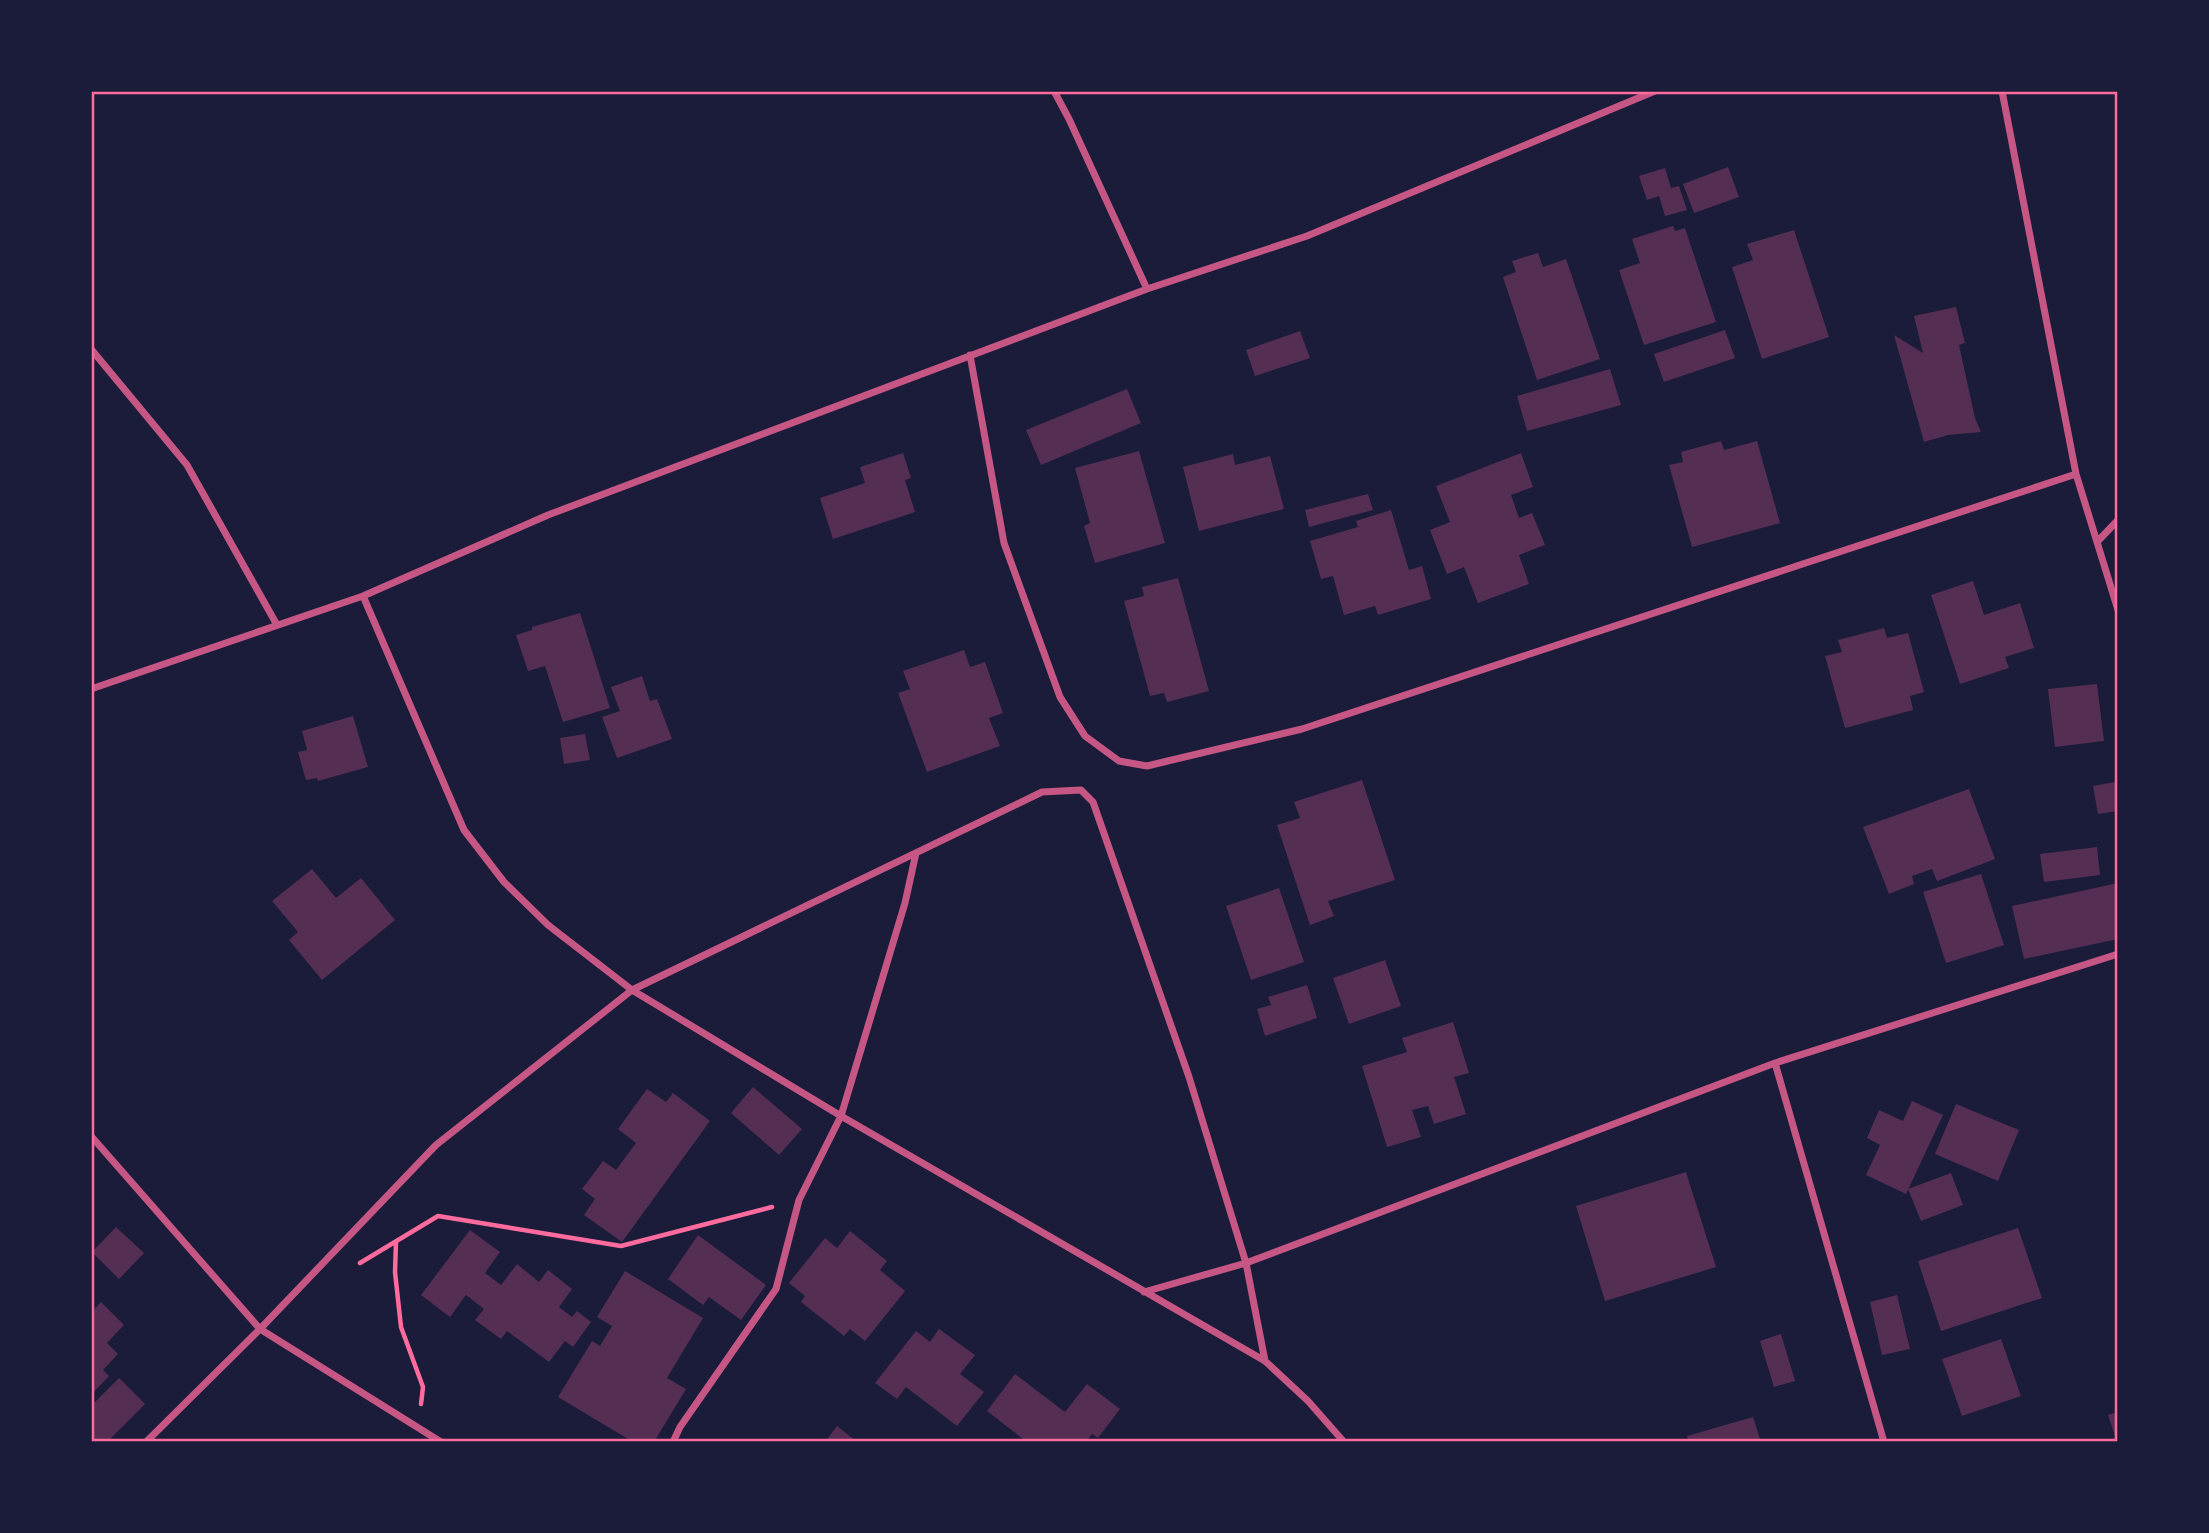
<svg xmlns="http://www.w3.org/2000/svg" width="2209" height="1533" font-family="'Roboto Condensed',sans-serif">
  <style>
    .building { fill: #542f53 }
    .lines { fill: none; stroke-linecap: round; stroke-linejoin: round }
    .path { stroke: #ff6b9d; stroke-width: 4.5 }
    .minor { stroke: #c65784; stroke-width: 7 }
    .neatline { fill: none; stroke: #ff6b9d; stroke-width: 2.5 }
  </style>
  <rect width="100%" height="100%" fill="#1b1b3a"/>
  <path class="building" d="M 1728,167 L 1739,197 L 1694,213 L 1683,184 Z
    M 1665,168 L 1671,188 L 1679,186 L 1687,210 L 1665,216 L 1659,196 L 1647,200 L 1639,176 Z
    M 1673,226 L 1675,231 L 1685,228 L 1716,322 L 1644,345 L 1619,270 L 1640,263 L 1632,239 Z
    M 1794,230 L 1829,337 L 1762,359 L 1732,267 L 1753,260 L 1747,244 Z
    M 1538,253 L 1543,267 L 1566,259 L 1600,359 L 1537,380 L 1503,277 L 1516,272 L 1512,261 Z
    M 1956,307 L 1965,343 L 1959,345 L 1975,418 L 1981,432 L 1948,435 L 1924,442 L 1894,335 L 1923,353 L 1914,316 Z
    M 1725,330 L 1735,358 L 1664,382 L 1654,354 Z
    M 1300,331 L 1310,358 L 1255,376 L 1246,350 Z
    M 1610,369 L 1621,405 L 1527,431 L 1517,396 Z
    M 1127,389 L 1141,423 L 1041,465 L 1026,430 Z
    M 1721,441 L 1724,450 L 1757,441 L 1780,523 L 1692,547 L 1669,465 L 1683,462 L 1681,452 Z
    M 1139,451 L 1165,543 L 1095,563 L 1084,526 L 1090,523 L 1075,468 Z
    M 903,453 L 911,478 L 905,480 L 915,512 L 833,539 L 820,498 L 865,483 L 860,467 Z
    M 1521,453 L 1533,487 L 1511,495 L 1519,518 L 1532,513 L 1545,545 L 1519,555 L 1529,584 L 1478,603 L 1464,567 L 1447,574 L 1430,530 L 1450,522 L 1436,486 Z
    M 1233,454 L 1235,465 L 1270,456 L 1284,509 L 1199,531 L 1183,467 Z
    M 1368,494 L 1373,510 L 1309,527 L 1305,510 Z
    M 1391,510 L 1409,570 L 1422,566 L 1431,599 L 1378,615 L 1375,606 L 1344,615 L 1333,576 L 1321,579 L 1310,541 L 1358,527 L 1356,521 Z
    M 1178,578 L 1209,691 L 1167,702 L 1164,693 L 1150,696 L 1124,601 L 1144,596 L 1142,587 Z
    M 1973,581 L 1984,615 L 2020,603 L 2034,648 L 2005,657 L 2009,668 L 1960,684 L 1931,595 Z
    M 580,613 L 610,708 L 563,722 L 545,666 L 528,671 L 516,635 L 532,630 L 532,627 Z
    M 1884,628 L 1887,638 L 1908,633 L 1924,692 L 1910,696 L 1913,710 L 1845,728 L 1825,656 L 1842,652 L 1838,640 Z
    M 964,650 L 970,667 L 985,662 L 1003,713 L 989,718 L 1000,746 L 927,772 L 898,693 L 910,689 L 903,671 Z
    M 642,676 L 650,701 L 657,699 L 672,739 L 617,758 L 602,717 L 620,711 L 611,687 Z
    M 2097,684 L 2104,741 L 2055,747 L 2048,689 Z
    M 353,716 L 368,767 L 318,781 L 317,778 L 306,780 L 298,752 L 307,750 L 302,731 Z
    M 585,734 L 590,760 L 564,764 L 560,738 Z
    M 1362,780 L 1395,880 L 1328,901 L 1334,916 L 1310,925 L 1277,825 L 1300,818 L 1294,802 Z
    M 2115,782 L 2118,811 L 2098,814 L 2093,786 Z
    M 1969,789 L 1995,859 L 1937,881 L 1932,869 L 1912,876 L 1914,884 L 1889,894 L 1863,827 Z
    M 2097,847 L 2100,875 L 2044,882 L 2040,854 Z
    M 312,869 L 336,898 L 361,878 L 395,920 L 322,980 L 289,940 L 298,932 L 272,901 Z
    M 1981,874 L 2004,945 L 1946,963 L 1923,892 Z
    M 2118,883 L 2118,939 L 2024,959 L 2012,906 Z
    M 1279,888 L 1304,962 L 1251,980 L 1226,906 Z
    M 1385,960 L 1401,1006 L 1349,1024 L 1333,978 Z
    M 1307,985 L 1317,1018 L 1265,1036 L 1257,1009 L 1271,1005 L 1268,997 Z
    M 1453,1022 L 1469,1073 L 1454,1077 L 1466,1114 L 1434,1124 L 1428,1106 L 1412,1110 L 1421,1137 L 1387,1147 L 1362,1066 L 1407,1052 L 1402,1038 Z
    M 753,1087 L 802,1129 L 779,1155 L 731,1113 Z
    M 647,1089 L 666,1102 L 673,1093 L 710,1121 L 622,1242 L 584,1215 L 595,1199 L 582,1189 L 603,1161 L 616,1170 L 636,1143 L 618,1129 Z
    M 1912,1101 L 1943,1115 L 1906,1194 L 1866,1175 L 1880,1145 L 1867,1138 L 1879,1110 L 1903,1121 Z
    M 1956,1104 L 2019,1130 L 1998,1181 L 1935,1154 Z
    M 1686,1172 L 1716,1267 L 1605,1301 L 1576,1206 Z
    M 1951,1173 L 1963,1205 L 1921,1221 L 1908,1189 Z
    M 116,1227 L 144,1253 L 119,1279 L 92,1252 Z
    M 2018,1228 L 2042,1298 L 1941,1331 L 1918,1261 Z
    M 470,1230 L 500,1252 L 485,1273 L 501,1285 L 517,1264 L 539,1282 L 548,1270 L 572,1289 L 559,1307 L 572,1317 L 577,1311 L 591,1322 L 573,1347 L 565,1341 L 549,1362 L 507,1331 L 501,1339 L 475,1320 L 484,1309 L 466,1295 L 450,1317 L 421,1295 Z
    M 850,1231 L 887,1261 L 880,1270 L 905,1291 L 865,1341 L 850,1329 L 844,1336 L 801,1302 L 805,1296 L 789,1283 L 825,1238 L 837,1248 Z
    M 698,1235 L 766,1285 L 741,1320 L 709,1297 L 703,1305 L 668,1279 Z
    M 625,1271 L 703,1318 L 667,1378 L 686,1389 L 654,1442 L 633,1442 L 558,1397 L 592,1341 L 600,1346 L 612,1326 L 597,1317 Z
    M 1897,1295 L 1910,1349 L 1882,1355 L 1870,1302 Z
    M 101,1302 L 124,1325 L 107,1343 L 118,1354 L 103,1370 L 109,1376 L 91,1395 L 91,1313 Z
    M 939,1329 L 975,1355 L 960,1374 L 984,1392 L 957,1426 L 906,1387 L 897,1399 L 875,1383 L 916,1331 L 930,1342 Z
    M 1781,1334 L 1795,1381 L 1774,1387 L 1760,1341 Z
    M 2001,1339 L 2021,1396 L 1962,1416 L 1942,1359 Z
    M 1015,1374 L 1065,1412 L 1087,1384 L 1120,1409 L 1098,1438 L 1092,1434 L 1086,1442 L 1021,1442 L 1023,1439 L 987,1411 Z
    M 119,1378 L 145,1404 L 107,1442 L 91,1442 L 91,1406 Z
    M 2118,1412 L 2118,1442 L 2117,1442 L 2108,1415 Z
    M 1753,1417 L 1761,1442 L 1689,1442 L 1687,1436 Z
    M 837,1426 L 857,1442 L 825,1442 Z"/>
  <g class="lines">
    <path class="path" d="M 396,1242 L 395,1272 L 401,1327 L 423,1387 L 421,1404
      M 360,1263 L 438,1216 L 621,1246 L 772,1207"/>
    <path class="minor" d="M 1054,91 L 1069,119 L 1147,289
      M 2002,91 L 2076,474 L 2118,610
      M 91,349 L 187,465 L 277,625
      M 970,355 L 1004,543 L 1060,697 L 1085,736 L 1119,761 L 1147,766 L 1302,729 L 2076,474
      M 2097,542 L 2118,520
      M 363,596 L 464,830 L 504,882 L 548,925 L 632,990 L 841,1116 L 1265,1361 L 1308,1401 L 1344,1442
      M 91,689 L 363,596 L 548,515 L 1147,289 L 1307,236 L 1655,91
      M 1775,1063 L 1884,1442
      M 91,1136 L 260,1329 L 441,1442
      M 1144,1292 L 1246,1263 L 1775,1063 L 2118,954
      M 146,1442 L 260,1329 L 436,1145 L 632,990 L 1042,792 L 1081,790 L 1093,802 L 1189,1077 L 1246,1263 L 1265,1361
      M 673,1442 L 680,1427 L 776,1289 L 799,1200 L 841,1116 L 905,903 L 916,853"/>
  </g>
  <rect width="2209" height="1533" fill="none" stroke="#1b1b3a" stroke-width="186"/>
  <rect x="93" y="93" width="2023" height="1347" class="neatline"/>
</svg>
